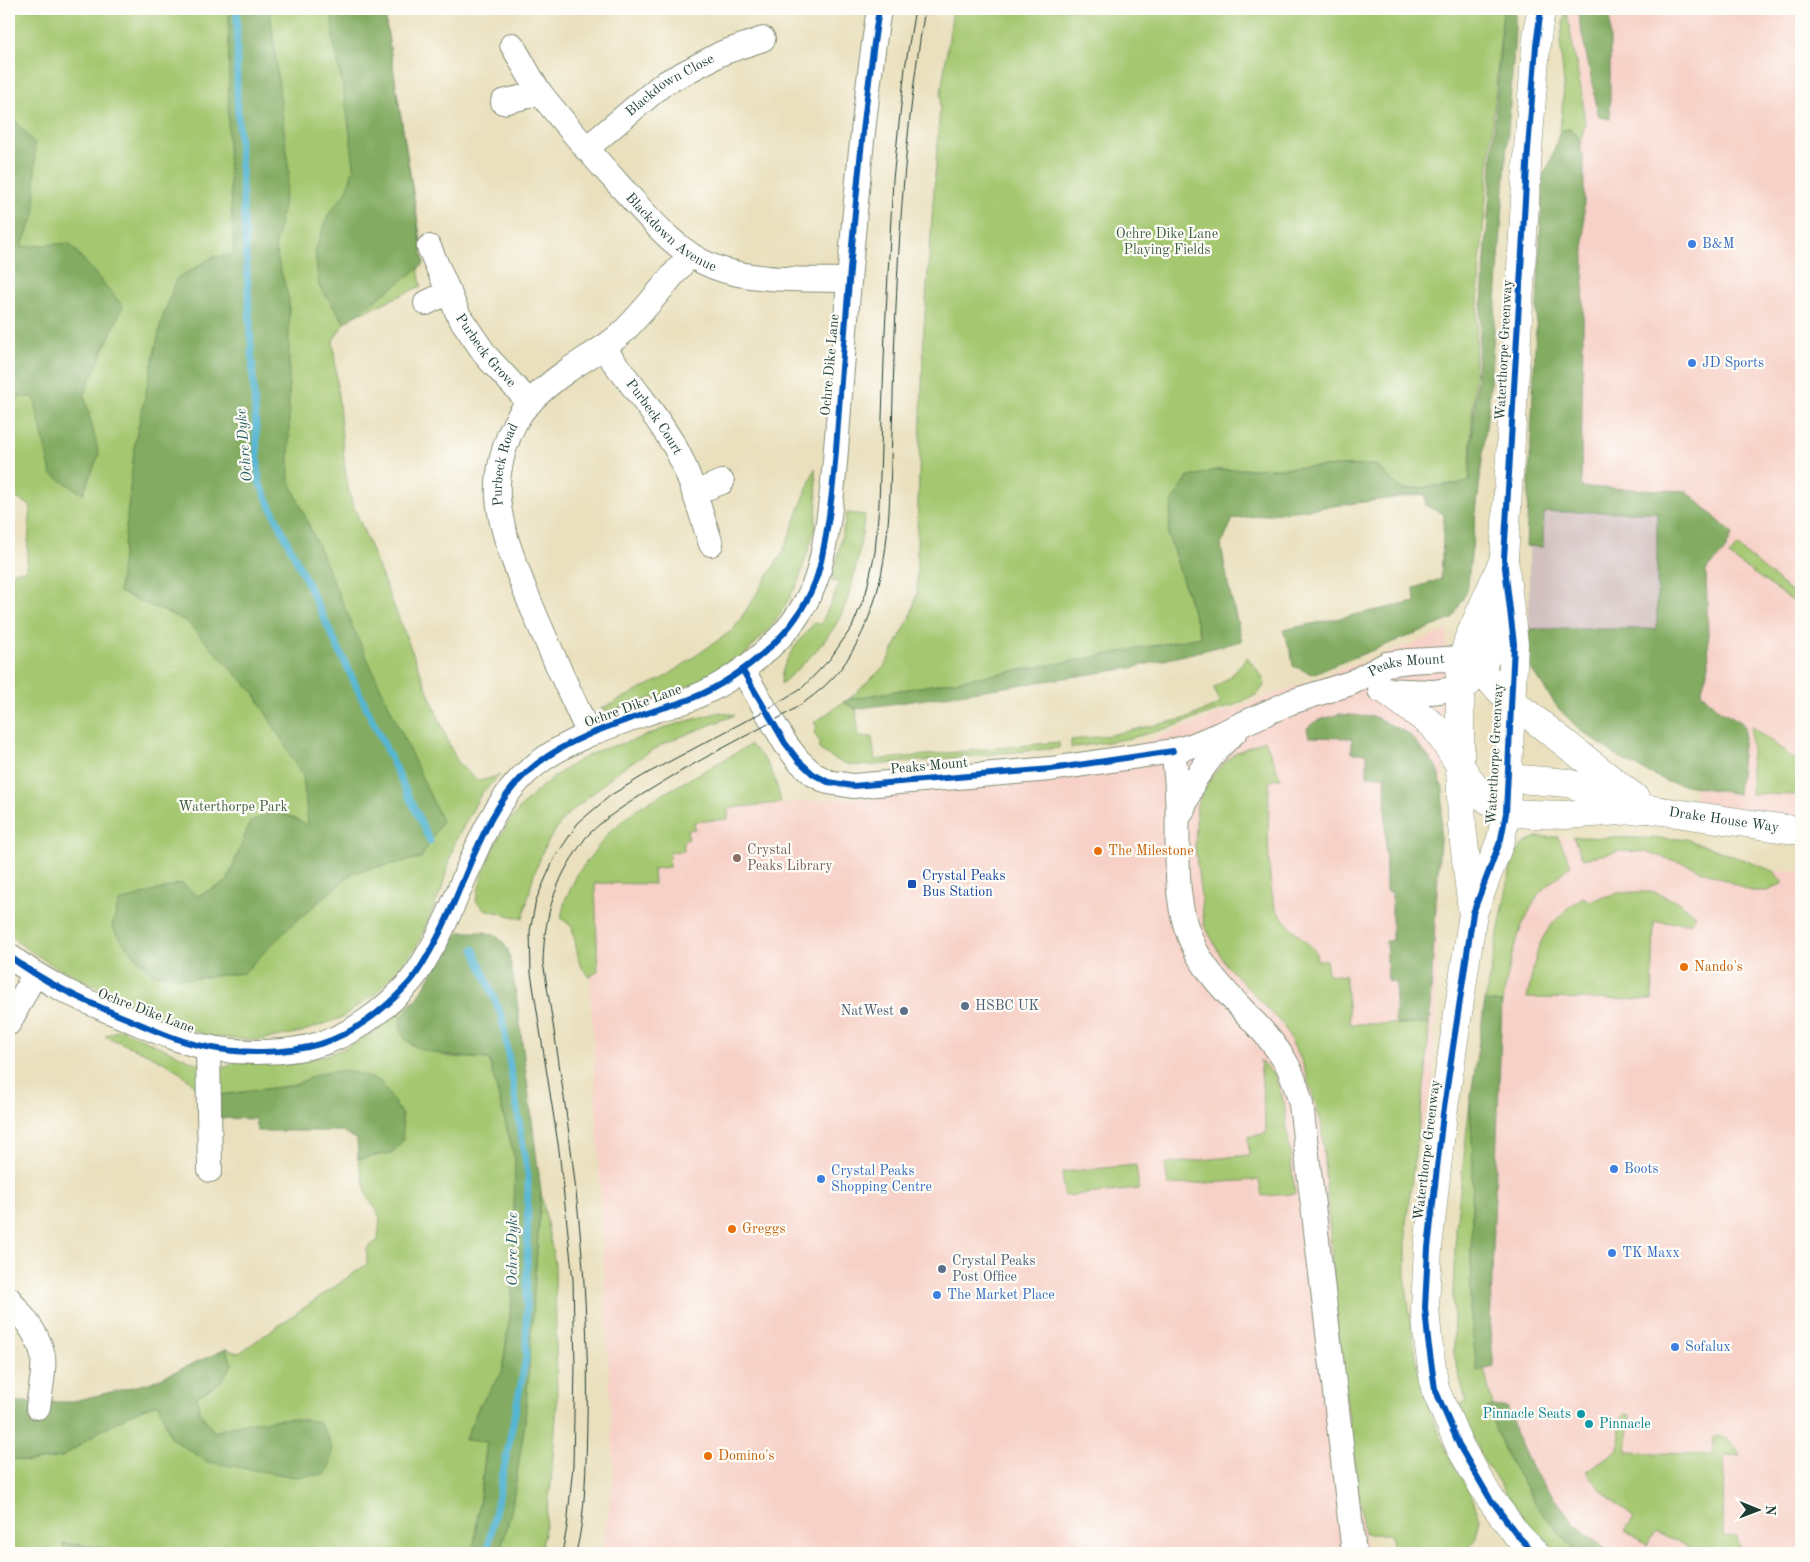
<svg xmlns="http://www.w3.org/2000/svg" width="1810" height="1562" font-family="'Old Standard TT',serif">
  <style>
    .built { fill: #f7d1c7 }
    .industrial { fill: #d2bfc0 }
    .green { fill: #a4c770; stroke: #628252 }
    .forest { fill: #83ac62; stroke: #51744b }
    .lines { fill: none; stroke-linecap: round; stroke-linejoin: round }
    .stream { stroke: #55b6d3; stroke-width: 7 }
    .street-casing { stroke: #848e78; stroke-width: 26 }
    .secondary-casing { stroke: #848e78; stroke-width: 29 }
    .street { stroke: #fff; stroke-width: 24 }
    .secondary { stroke: #fff; stroke-width: 28 }
    .tram { stroke: #1f3d34; stroke-width: 1 }
    .cycleway-casing { stroke: #fdfcf7; stroke-width: 9 }
    .cycleway { stroke: #0057b8; stroke-width: 6 }
    .shop-dot { fill: #3f7fe0; stroke: #fdfcf7; stroke-width: 2 }
    .food-dot { fill: #e8710a; stroke: #fdfcf7; stroke-width: 2 }
    .education-dot { fill: #8d6e63; stroke: #fdfcf7; stroke-width: 2 }
    .transit-dot { fill: #1a4fb4; stroke: #fdfcf7; stroke-width: 2 }
    .service-dot { fill: #5c6f8a; stroke: #fdfcf7; stroke-width: 2 }
    .culture-dot { fill: #0f9aa8; stroke: #fdfcf7; stroke-width: 2 }
    .labels { text-anchor: middle; dominant-baseline: central; stroke-width: 4.5; stroke-linejoin: round; paint-order: stroke }
    .street-label { font-size: 14px; fill: #1f3d34; stroke: #fdfcf7 }
    .park-label { font-size: 14px; fill: #406043; stroke: #fdfcf7 }
    .shop-label { font-size: 14px; fill: #366cbe; stroke: #fdfcf7; text-anchor: start }
    .education-label { font-size: 14px; fill: #785e54; stroke: #fdfcf7; text-anchor: start }
    .food-label { font-size: 14px; fill: #c56008; stroke: #fdfcf7; text-anchor: start }
    .transit-label { font-size: 14px; fill: #164399; stroke: #fdfcf7; text-anchor: start }
    .service-label { font-size: 14px; fill: #4e5e75; stroke: #fdfcf7; text-anchor: start }
    .culture-label { font-size: 14px; fill: #0d838f; stroke: #fdfcf7; text-anchor: end }
    .water-label { font-size: 15px; font-style: italic; fill: #2f6164; stroke: #fdfcf7 }
  </style>
  <rect width="100%" height="100%" fill="#fdfcf7"/>
  <filter id="ink" filterUnits="userSpaceOnUse"><feTurbulence type="fractalNoise" baseFrequency=".02" numOctaves="2"/><feDisplacementMap in="SourceGraphic" scale="10" xChannelSelector="R" yChannelSelector="G"/><feConvolveMatrix kernelMatrix="1 2 1 2 8 2 1 2 1" color-interpolation-filters="sRGB"/></filter>
  <filter id="wash" filterUnits="userSpaceOnUse"><feTurbulence type="fractalNoise" baseFrequency=".0096" numOctaves="4" result="noise"/><feDisplacementMap in="SourceGraphic" scale="20" xChannelSelector="R" yChannelSelector="G"/><feGaussianBlur stdDeviation="1.12" result="paint"/><feColorMatrix in="noise" values="0 0 0 0 0 0 0 0 0 0 0 0 0 0 0 0 0 1.4 0 .05"/><feComposite in="paint" operator="in"/></filter>
  <g filter="url(#wash)">
    <rect width="100%" height="100%" fill="#eae0bd"/>
    <path class="built" d="M 1566,9 L 1801,9 L 1801,823 L 1695,803 L 1688,504 L 1578,502 L 1580,143 Z
      M 1447,631 L 1433,1083 L 1378,1298 L 1364,1534 L 1366,1553 L 602,1553 L 614,1477 L 590,977 L 598,971 L 595,883 L 654,884 L 653,869 L 683,841 L 687,829 L 694,822 L 728,819 L 728,808 L 1030,783 Z
      M 1536,837 L 1686,839 L 1772,871 L 1801,872 L 1801,1553 L 1556,1553 L 1525,1520 L 1482,1458 L 1459,1404 L 1466,1402 L 1454,1354 L 1453,1289 L 1456,1227 L 1470,1102 L 1485,1001 L 1513,856 L 1523,845 Z"/>
    <path class="industrial" d="M 1529,512 L 1657,512 L 1657,629 L 1529,629 Z"/>
    <path class="green" d="M 9,9 L 386,9 L 386,23 L 421,241 L 415,248 L 421,286 L 355,316 L 339,314 L 345,323 L 333,340 L 345,469 L 349,494 L 451,749 L 459,764 L 476,780 L 484,780 L 500,775 L 481,794 L 455,842 L 441,891 L 416,948 L 378,992 L 341,1018 L 301,1032 L 260,1040 L 212,1037 L 148,1014 L 49,963 L 17,942 L 9,932 L 9,573 L 26,570 L 31,506 L 9,494 Z
      M 953,9 L 1503,9 L 1480,264 L 1469,482 L 1402,490 L 1376,465 L 1216,470 L 1187,478 L 1168,534 L 1201,637 L 1073,661 L 849,699 L 884,667 L 910,618 L 917,594 L 917,530 L 924,328 L 941,93 Z
      M 1566,9 L 1582,95 L 1585,124 L 1580,143 L 1577,135 L 1570,129 L 1560,131 L 1564,86 L 1560,39 Z
      M 815,468 L 817,501 L 815,528 L 798,583 L 776,621 L 742,658 L 713,678 L 660,696 L 610,711 L 601,709 L 667,676 L 734,629 L 783,552 Z
      M 847,513 L 865,515 C 860,546 856,578 844,608 C 833,637 804,664 781,684 C 781,659 799,642 814,623 L 821,624 L 840,583 L 832,581 Z
      M 1737,546 L 1801,600 L 1801,607 L 1729,556 Z
      M 1247,657 L 1261,675 L 1265,684 L 1258,694 L 1232,706 L 1168,728 L 1131,738 L 1071,748 L 1071,740 L 1110,735 L 1187,718 L 1220,704 L 1214,688 L 1231,676 Z
      M 843,702 L 856,709 L 859,737 L 872,737 L 875,760 L 1059,742 L 1059,748 L 875,765 C 846,766 843,765 819,749 L 819,741 L 814,732 L 817,727 L 814,723 Z
      M 720,712 L 735,715 L 665,743 L 621,769 L 564,818 L 545,846 L 533,877 L 523,919 L 484,909 L 476,901 C 488,836 528,787 587,756 C 602,747 621,745 637,739 C 651,734 665,727 680,723 C 693,719 707,716 720,712 Z
      M 1751,726 L 1801,764 L 1801,795 L 1751,794 Z
      M 1265,740 L 1281,779 L 1275,779 L 1269,782 C 1269,810 1265,892 1278,912 C 1287,925 1305,940 1316,952 L 1317,960 L 1326,960 L 1328,974 L 1345,976 L 1350,1024 L 1429,1024 L 1426,1072 L 1406,1223 L 1406,1287 L 1417,1363 L 1432,1416 L 1449,1455 L 1473,1499 L 1480,1519 L 1476,1537 L 1467,1553 L 1393,1553 L 1390,1534 L 1364,1534 L 1338,1338 L 1321,1122 L 1302,1062 L 1283,1025 L 1226,965 L 1204,925 L 1195,846 L 1197,804 L 1213,774 L 1235,753 Z
      M 750,745 C 771,763 775,776 781,803 L 728,808 L 728,819 L 694,822 L 695,829 L 687,830 L 689,839 L 683,841 L 684,851 L 670,852 L 669,867 L 653,869 L 654,884 L 595,883 L 598,971 L 590,977 L 580,965 L 572,927 L 561,918 L 565,900 L 578,873 L 610,831 L 638,808 Z
      M 1536,837 L 1558,837 L 1571,865 L 1539,893 L 1522,925 L 1512,955 L 1502,1003 L 1485,1001 L 1513,856 L 1523,845 Z
      M 1573,837 L 1686,839 L 1774,871 L 1783,883 L 1768,891 L 1751,891 L 1686,864 L 1645,852 L 1620,851 L 1583,859 Z
      M 1634,892 L 1655,892 L 1678,902 L 1696,915 L 1691,923 L 1654,922 L 1652,1000 L 1527,998 C 1531,982 1533,965 1538,949 C 1545,928 1565,909 1583,897 L 1589,901 L 1618,893 Z
      M 418,998 L 400,1019 L 412,1045 L 449,1057 L 489,1059 L 515,1160 L 512,1300 L 502,1373 L 479,1406 L 465,1439 L 487,1441 L 473,1553 L 116,1553 L 104,1548 L 64,1543 L 64,1553 L 9,1553 L 9,1458 L 28,1462 L 62,1457 L 98,1432 L 131,1414 L 158,1403 L 171,1438 L 208,1462 L 244,1423 L 214,1433 L 199,1411 L 197,1397 L 221,1381 L 232,1364 L 226,1349 L 239,1353 L 367,1264 L 367,1248 L 378,1240 L 380,1218 L 374,1206 L 367,1196 L 358,1159 L 392,1153 L 318,1074 L 295,1085 L 221,1095 L 201,1094 C 180,1063 138,1051 105,1036 L 120,1029 L 196,1063 L 226,1067 L 234,1063 C 254,1062 275,1064 295,1062 C 344,1057 381,1028 418,998 Z
      M 1260,1060 L 1275,1076 L 1284,1102 L 1295,1194 L 1262,1196 L 1259,1180 L 1168,1185 L 1165,1164 L 1249,1155 L 1248,1137 L 1266,1133 Z
      M 1470,1102 L 1473,1162 L 1470,1310 L 1477,1371 L 1484,1369 L 1493,1406 L 1487,1408 L 1507,1456 L 1536,1505 L 1577,1553 L 1556,1553 L 1525,1520 L 1482,1458 L 1459,1404 L 1466,1402 L 1454,1354 L 1453,1289 L 1456,1227 Z
      M 1136,1165 L 1139,1189 L 1064,1196 L 1062,1172 Z
      M 541,1192 L 555,1264 L 557,1404 L 551,1483 L 544,1534 L 539,1553 L 500,1553 L 512,1507 L 525,1421 Z
      M 1624,1414 L 1630,1415 L 1627,1452 L 1713,1455 L 1714,1436 C 1728,1437 1735,1443 1740,1456 L 1724,1455 L 1723,1536 L 1737,1537 L 1740,1549 L 1738,1553 L 1701,1553 L 1655,1532 L 1647,1545 L 1625,1531 L 1634,1518 L 1603,1492 L 1586,1471 L 1619,1449 L 1620,1423 Z"/>
    <path class="forest" d="M 229,9 L 270,9 L 289,173 L 275,249 L 289,300 L 289,479 L 356,634 L 442,821 L 421,858 L 354,872 L 288,928 L 244,973 L 189,979 L 151,973 L 125,945 L 112,927 L 119,902 L 181,883 L 197,896 L 227,882 L 250,822 L 276,810 L 308,825 L 303,776 L 254,693 L 186,621 L 119,592 L 135,442 L 161,323 L 176,279 L 213,257 L 234,255 L 228,152 Z
      M 334,9 L 386,9 L 386,23 L 424,264 L 345,323 L 319,286 L 315,252 L 328,215 L 347,191 L 354,166 L 346,104 L 333,39 L 332,19 Z
      M 1503,9 L 1515,9 L 1515,32 L 1489,401 L 1467,591 L 1452,619 L 1312,674 L 1293,666 L 1291,653 L 1283,630 L 1415,602 L 1414,588 L 1441,579 L 1444,514 L 1426,506 L 1425,494 L 1233,519 L 1221,545 L 1229,589 L 1242,641 L 1131,668 L 919,700 L 856,709 L 843,702 L 849,699 L 1073,661 L 1201,637 L 1168,534 L 1172,502 L 1187,478 L 1216,470 L 1376,465 L 1402,490 L 1469,482 Z
      M 1577,9 L 1610,9 L 1610,119 L 1599,117 Z
      M 9,113 L 35,144 L 35,214 L 21,247 L 69,243 L 123,306 L 84,394 L 99,454 L 83,494 L 51,474 L 34,397 L 9,397 Z
      M 1569,129 L 1577,135 L 1580,143 L 1584,162 L 1584,258 L 1581,487 L 1687,491 L 1733,534 L 1724,552 L 1706,571 L 1709,665 L 1701,692 L 1715,707 L 1741,722 L 1745,727 L 1738,794 L 1668,782 L 1621,759 L 1579,729 L 1558,708 L 1527,663 L 1529,629 L 1657,629 L 1657,512 L 1544,512 L 1543,547 L 1526,546 L 1543,175 L 1550,163 L 1560,131 Z
      M 1339,714 L 1375,717 L 1409,734 L 1436,766 L 1443,789 L 1429,1024 L 1397,1024 L 1395,1021 L 1396,982 L 1388,981 L 1386,941 L 1392,941 L 1392,892 L 1386,891 L 1385,776 L 1367,776 L 1367,754 L 1352,753 L 1352,738 L 1309,737 L 1307,728 L 1316,721 Z
      M 460,932 L 485,932 L 496,936 L 502,941 L 508,950 L 516,993 L 541,1192 L 525,1421 L 512,1507 L 500,1553 L 473,1553 L 487,1442 L 465,1440 L 479,1406 L 502,1373 L 512,1300 L 515,1160 L 489,1059 C 466,1057 414,1057 402,1034 C 400,1030 401,1023 400,1019 L 418,998 L 450,941 Z
      M 1485,1001 L 1502,1003 L 1490,1330 L 1494,1367 L 1477,1371 L 1470,1310 L 1473,1162 L 1470,1102 Z
      M 346,1070 L 380,1081 L 402,1115 L 403,1140 L 392,1153 L 358,1159 L 357,1140 L 342,1131 L 257,1131 L 255,1119 L 219,1118 L 221,1095 L 295,1085 L 318,1074 Z
      M 226,1349 L 232,1364 L 221,1381 L 197,1397 L 199,1411 L 214,1432 L 244,1423 L 291,1418 L 319,1422 C 331,1441 337,1452 326,1474 L 295,1477 L 208,1462 L 171,1438 L 158,1403 L 131,1414 L 98,1432 L 62,1457 L 28,1462 L 9,1458 L 9,1402 L 69,1402 L 149,1383 Z
      M 1493,1406 L 1508,1408 L 1516,1434 L 1532,1469 L 1575,1524 L 1609,1553 L 1577,1553 L 1536,1505 L 1507,1456 L 1487,1408 Z
      M 63,1543 L 104,1548 L 116,1553 L 64,1553 Z"/>
    <g class="lines">
      <path class="stream" d="M 237,9 L 237,95 L 259,482 L 430,841
        M 474,949 L 502,1017 L 528,1175 L 526,1358 L 487,1553"/>
    </g>
  </g>
  <g filter="url(#ink)">
    <g class="lines">
      <g class="street-casing">
        <g id="street">
          <path id="s1" d="M 512,45 C 522,61 530,79 541,94 C 566,126 593,156 620,186 C 647,215 675,252 714,267 C 752,282 808,279 849,280"/>
          <path d="M 503,102 L 540,93"/>
          <path id="s2" d="M 586,149 L 663,84 L 722,53 L 763,39"/>
          <path id="s3" d="M 429,247 L 459,316 L 487,357 L 530,403"/>
          <path d="M 426,303 L 449,292"/>
          <path id="s4" d="M 603,348 C 628,380 654,412 675,447 C 690,474 701,514 711,544"/>
          <path d="M 694,493 L 722,482"/>
          <path id="s5" d="M 743,671 L 785,743 L 798,760 L 813,774 L 828,782 L 853,786 L 1051,769 L 1173,751 L 1191,746 L 1220,734 L 1291,702 L 1351,683 L 1387,664 L 1409,661 L 1464,658"/>
          <path d="M 1380,690 L 1433,692 L 1460,688"/>
          <path id="s6" d="M 589,734 C 567,686 544,638 524,588 C 513,559 501,530 498,498 C 496,467 508,425 529,403 C 540,392 554,380 567,371 C 585,358 606,348 623,332 C 647,308 668,280 690,255"/>
          <path d="M 1173,751 C 1175,765 1177,779 1177,793 C 1180,845 1170,901 1195,949 C 1217,992 1260,1020 1285,1061 C 1293,1074 1297,1089 1301,1104 L 1354,1553"/>
          <path d="M 1182,812 L 1194,780 L 1217,749 L 1236,731"/>
          <path d="M 9,956 C 45,983 82,1000 123,1017 C 150,1028 178,1042 207,1047 C 241,1054 287,1054 320,1044 C 353,1034 384,1010 407,985 C 418,974 426,958 434,944 C 468,884 480,807 538,763 C 572,737 616,724 656,710 C 669,706 682,703 695,697 C 723,685 746,669 769,648 C 789,630 805,608 815,582 C 821,567 823,551 826,535 C 835,484 837,432 841,381 C 851,256 860,132 879,9"/>
          <path d="M 9,1023 L 34,975"/>
          <path d="M 208,1048 L 210,1170"/>
          <path d="M 9,1299 C 22,1316 39,1334 43,1356 C 45,1372 40,1392 38,1407"/>
        </g>
      </g>
      <g class="secondary-casing">
        <g id="secondary">
          <path d="M 1464,658 L 1472,663 L 1511,701 L 1635,798"/>
          <path d="M 1468,683 C 1488,662 1497,633 1506,606"/>
          <path d="M 1387,691 L 1434,726 L 1475,788 L 1484,797 L 1506,813 L 1566,815 L 1648,809"/>
          <path id="s7" d="M 1507,778 L 1568,783 L 1648,809 L 1801,831"/>
          <path d="M 1472,909 L 1462,826 L 1460,766 L 1460,673 L 1468,640 L 1504,559"/>
          <path d="M 1535,1553 L 1518,1536 L 1489,1497 L 1460,1447 L 1435,1389 L 1428,1340 L 1425,1308 L 1428,1248 L 1443,1114 L 1473,913 L 1501,839 L 1506,813 L 1514,644 L 1504,559 L 1528,149 L 1536,46 L 1541,9"/>
        </g>
      </g>
      <use href="#street" class="street"/>
      <use href="#secondary" class="secondary"/>
      <path class="tram" d="M 562,1553 L 567,1527 L 573,1465 L 575,1367 L 573,1280 L 559,1150 L 531,973 L 530,931 L 536,900 L 554,859 L 578,823 L 611,795 L 648,773 L 766,710 L 803,687 L 830,659 L 852,627 L 866,593 L 875,552 L 879,504 L 885,332 L 893,179 L 905,68 L 915,9
        M 576,1553 C 586,1513 586,1463 587,1421 C 591,1266 568,1115 543,962 C 544,922 553,885 576,852 C 580,846 584,839 589,834 C 606,817 627,804 648,791 C 683,769 719,750 755,731 C 791,712 829,691 850,655 C 887,596 889,529 891,461 C 893,418 893,375 895,332 C 899,224 907,115 925,9"/>
      <g class="cycleway-casing">
        <path id="cycleway" d="M 743,671 L 785,743 L 798,760 L 813,774 L 828,782 L 853,786 L 1051,769 L 1173,751
          M 9,956 C 45,983 82,1000 123,1017 C 150,1028 178,1042 207,1047 C 241,1054 287,1054 320,1044 C 353,1034 384,1010 407,985 C 418,974 426,958 434,944 C 468,884 480,807 538,763 C 572,737 616,724 656,710 C 669,706 682,703 695,697 C 723,685 746,669 769,648 C 789,630 805,608 815,582 C 821,567 823,551 826,535 C 835,484 837,432 841,381 C 851,256 860,132 879,9
          M 1535,1553 L 1518,1536 L 1489,1497 L 1460,1447 L 1435,1389 L 1428,1340 L 1425,1308 L 1428,1248 L 1443,1114 L 1473,913 L 1501,839 L 1506,813 L 1514,644 L 1504,559 L 1528,149 L 1536,46 L 1541,9"/>
      </g>
      <use href="#cycleway" class="cycleway"/>
    </g>
  </g>
  <g class="shop-dot">
    <circle cx="1692" cy="244" r="5"/>
    <circle cx="1692" cy="363" r="5"/>
    <circle cx="1614" cy="1169" r="5"/>
    <circle cx="821" cy="1179" r="5"/>
    <circle cx="1612" cy="1253" r="5"/>
    <circle cx="937" cy="1295" r="5"/>
    <circle cx="1675" cy="1347" r="5"/>
  </g>
  <g class="food-dot">
    <circle cx="1098" cy="851" r="5"/>
    <circle cx="1684" cy="967" r="5"/>
    <circle cx="732" cy="1229" r="5"/>
    <circle cx="708" cy="1456" r="5"/>
  </g>
  <circle class="education-dot" cx="737" cy="858" r="5"/>
  <rect class="transit-dot" x="907" y="879" width="10" height="10" rx="2.5"/>
  <g class="service-dot">
    <circle cx="965" cy="1006" r="5"/>
    <circle cx="904" cy="1011" r="5"/>
    <circle cx="942" cy="1269" r="5"/>
  </g>
  <g class="culture-dot">
    <circle cx="1581" cy="1414" r="5"/>
    <circle cx="1589" cy="1424" r="5"/>
  </g>
  <g class="labels">
    <g class="street-label">
      <text stroke="none"><textPath href="#s2" startOffset="106">Blackdown Close</textPath></text>
      <text stroke="none"><textPath href="#s1" startOffset="248">Blackdown Avenue</textPath></text>
      <text stroke="none"><textPath href="#s3" startOffset="119">Purbeck Grove</textPath></text>
      <text transform="translate(1504 350) rotate(-87)">Waterthorpe Greenway</text>
      <text transform="translate(830 365) rotate(-85)">Ochre Dike Lane</text>
      <text stroke="none"><textPath href="#s4" startOffset="86">Purbeck Court</textPath></text>
      <text stroke="none"><textPath href="#s6" startOffset="288">Purbeck Road</textPath></text>
      <text stroke="none"><textPath href="#s5" startOffset="740">Peaks Mount</textPath></text>
      <text transform="translate(633 706) rotate(-20)">Ochre Dike Lane</text>
      <text transform="translate(1495 754) rotate(-87)">Waterthorpe Greenway</text>
      <text transform="translate(929 766) rotate(-5)">Peaks Mount</text>
      <text stroke="none"><textPath href="#s7" startOffset="222">Drake House Way</textPath></text>
      <text transform="translate(146 1011) rotate(21)">Ochre Dike Lane</text>
      <text transform="translate(1427 1150) rotate(-83)">Waterthorpe Greenway</text>
    </g>
    <g class="park-label">
      <text x="1167" y="234">Ochre Dike Lane<tspan x="1167" dy="16">Playing Fields</tspan></text>
      <text x="233" y="807">Waterthorpe Park</text>
    </g>
    <g class="shop-label">
      <text x="1702" y="244">B&amp;M</text>
      <text x="1702" y="363">JD Sports</text>
      <text x="1624" y="1169">Boots</text>
      <text x="831" y="1171">Crystal Peaks<tspan x="831" dy="16">Shopping Centre</tspan></text>
      <text x="1622" y="1253">TK Maxx</text>
      <text x="947" y="1295">The Market Place</text>
      <text x="1685" y="1347">Sofalux</text>
    </g>
    <g class="education-label">
      <text x="747" y="850">Crystal<tspan x="747" dy="16">Peaks Library</tspan></text>
    </g>
    <g class="food-label">
      <text x="1108" y="851">The Milestone</text>
      <text x="1694" y="967">Nando's</text>
      <text x="742" y="1229">Greggs</text>
      <text x="718" y="1456">Domino's</text>
    </g>
    <g class="transit-label">
      <text x="922" y="876">Crystal Peaks<tspan x="922" dy="16">Bus Station</tspan></text>
    </g>
    <g class="service-label">
      <text x="975" y="1006">HSBC UK</text>
      <text x="894" y="1011" text-anchor="end">NatWest</text>
      <text x="952" y="1261">Crystal Peaks<tspan x="952" dy="16">Post Office</tspan></text>
    </g>
    <g class="culture-label">
      <text x="1571" y="1414">Pinnacle Seats</text>
      <text x="1599" y="1424" text-anchor="start">Pinnacle</text>
    </g>
    <g class="water-label">
      <text transform="translate(245 445) rotate(-95)">Ochre Dyke</text>
      <text transform="translate(513 1249) rotate(-90)">Ochre Dyke</text>
    </g>
  </g>
  <rect width="1810" height="1562" fill="none" stroke="#fdfcf7" stroke-width="30"/>
  <g transform="translate(1758 1510) rotate(91)" stroke="#fdfcf7" stroke-width="4" paint-order="stroke">
  <path d="M0-4L9 19L0 12L-9 19Z" fill="#1f3d34"/>
  <text y="-8" font-size="14" font-weight="bold" text-anchor="middle" fill="#1f3d34">N</text>
  </g>
</svg>
